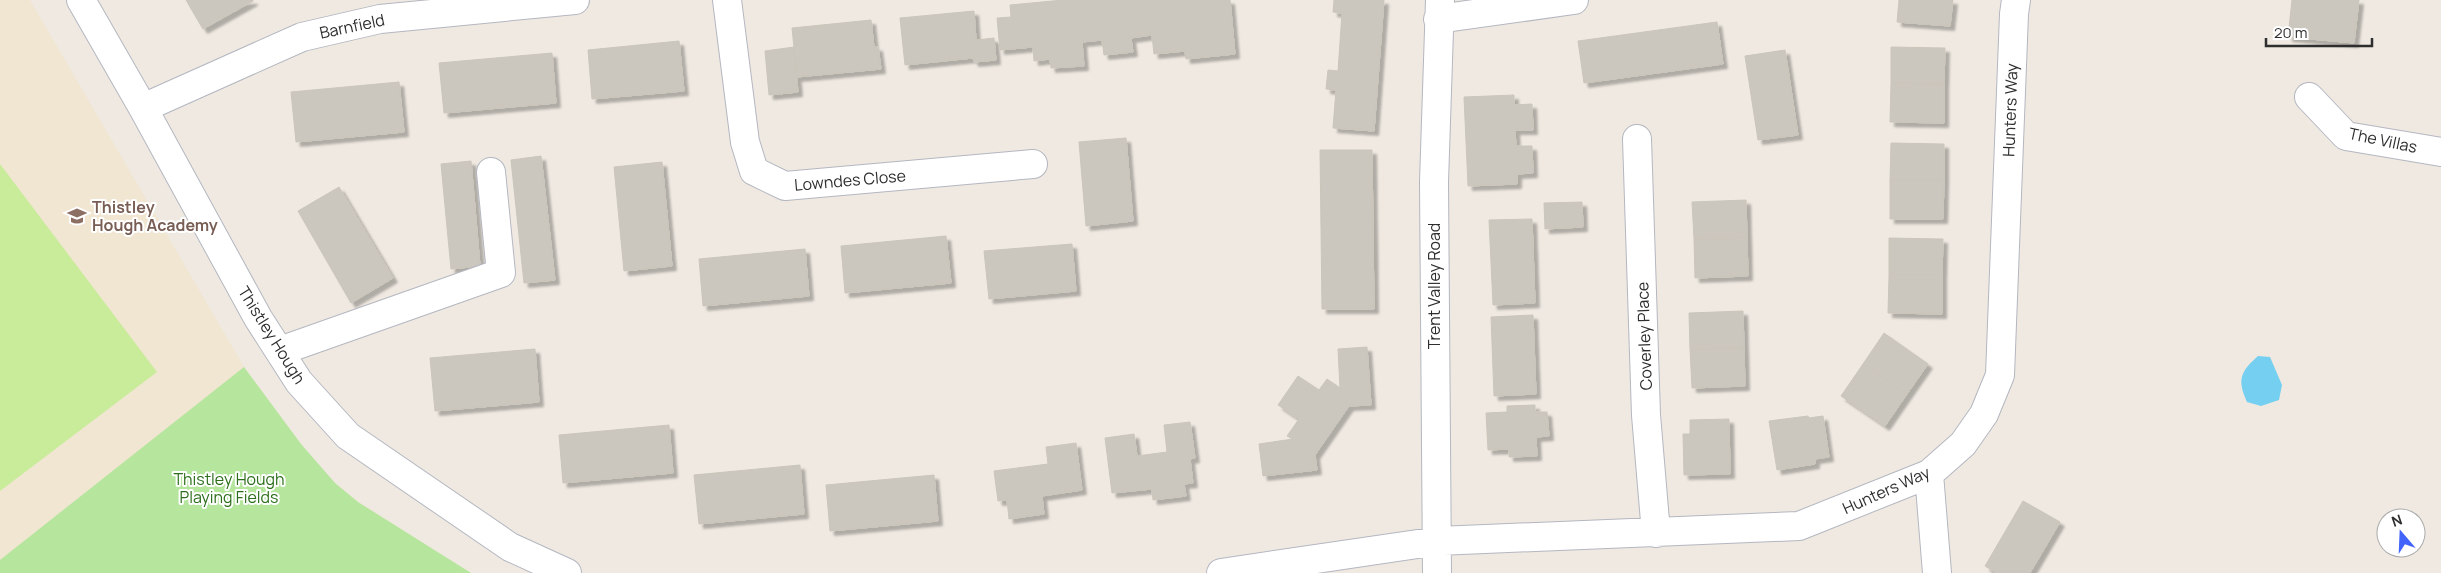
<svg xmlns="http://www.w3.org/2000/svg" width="2441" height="573" font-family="Manrope,sans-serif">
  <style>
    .education { fill: #f0e6d1 }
    .green { fill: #b6e59e }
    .pitch { fill: #c9ec9a }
    .water { fill: #75cff0 }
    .building { fill: #cbc7bf; stroke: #cbc5ba; filter: url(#shadow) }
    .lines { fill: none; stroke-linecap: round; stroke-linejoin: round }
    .minor-casing { stroke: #b4b7c1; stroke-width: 30 }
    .minor { stroke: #fff; stroke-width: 28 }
    .labels { text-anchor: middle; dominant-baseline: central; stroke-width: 4; stroke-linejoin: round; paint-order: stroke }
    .street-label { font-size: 16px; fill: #2e2e2e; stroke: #fff }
    .education-label { font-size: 16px; font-weight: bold; fill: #785e54; stroke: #fff; text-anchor: start }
    .park-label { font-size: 16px; fill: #2c6e1b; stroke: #fff }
  </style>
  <defs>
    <filter id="shadow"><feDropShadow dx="4.5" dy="4.5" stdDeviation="1" flood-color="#0004"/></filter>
  </defs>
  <rect width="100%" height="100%" fill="#efe9e1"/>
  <path class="education" d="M 0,0 L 30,0 L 244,367 L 301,444 L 335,483 L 358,502 L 471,573 L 0,573 Z"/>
  <path class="green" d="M 244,367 L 301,444 L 335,483 L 358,502 L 471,573 L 0,573 L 0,560 Z"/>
  <path class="pitch" d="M 0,164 L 157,372 L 0,491 Z"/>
  <path class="water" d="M 2258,356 L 2270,357 L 2282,385 L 2279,400 L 2261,406 L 2247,402 C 2237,380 2240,372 2258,356 Z"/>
  <path class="building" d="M 186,0 L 253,0 L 253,1 L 203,29 Z
    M 1063,0 L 1230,0 L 1235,54 L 1186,59 L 1185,51 L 1154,54 L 1152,35 L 1131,38 L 1133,52 L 1104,55 L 1102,40 L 1082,42 L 1084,66 L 1051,68 L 1050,59 L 1034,61 L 1033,47 L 1000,50 L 997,18 L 1011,17 L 1010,5 Z
    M 1334,0 L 1384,0 L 1374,131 L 1333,128 L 1336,90 L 1326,89 L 1328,70 L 1338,71 L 1342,13 L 1333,12 Z
    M 1899,0 L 1953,0 L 1950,26 L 1897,22 Z
    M 2292,0 L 2359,0 L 2354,43 L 2288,37 Z
    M 974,11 L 976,40 L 994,38 L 996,60 L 974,62 L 973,58 L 905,65 L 900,18 Z
    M 871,20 L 874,47 L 878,47 L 881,69 L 797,77 L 792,28 Z
    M 1717,22 L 1723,64 L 1584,83 L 1578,41 Z
    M 679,41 L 684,91 L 592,99 L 588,50 Z
    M 794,47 L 798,92 L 769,95 L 765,51 Z
    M 1891,47 L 1945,48 L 1944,84 L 1891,83 Z
    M 1785,50 L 1798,135 L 1758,140 L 1745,56 Z
    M 552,53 L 556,103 L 444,113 L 439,63 Z
    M 399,82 L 404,132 L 296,142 L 291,92 Z
    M 1891,83 L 1944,84 L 1944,123 L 1890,122 Z
    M 1514,95 L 1514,105 L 1532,104 L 1533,130 L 1515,130 L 1516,146 L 1532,146 L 1533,173 L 1517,174 L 1517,184 L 1468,186 L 1464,97 Z
    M 1126,138 L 1133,221 L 1086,226 L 1079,142 Z
    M 1891,143 L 1944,144 L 1944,180 L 1890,180 Z
    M 1320,150 L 1372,150 L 1374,309 L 1322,309 Z
    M 541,156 L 555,280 L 524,283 L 511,160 Z
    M 471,161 L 480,266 L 451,269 L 441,164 Z
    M 662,162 L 672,266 L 624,271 L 614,167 Z
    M 1890,180 L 1944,180 L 1943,219 L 1890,219 Z
    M 339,187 L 393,278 L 351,303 L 298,211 Z
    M 1746,200 L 1747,237 L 1694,239 L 1692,202 Z
    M 1582,202 L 1583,227 L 1545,229 L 1544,203 Z
    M 1532,219 L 1535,303 L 1493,305 L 1489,220 Z
    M 946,236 L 951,283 L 845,293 L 841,246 Z
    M 1747,237 L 1748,276 L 1695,278 L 1694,239 Z
    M 1889,238 L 1943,239 L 1942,275 L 1889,275 Z
    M 1072,244 L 1076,291 L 989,299 L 984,251 Z
    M 805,249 L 809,296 L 703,306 L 699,259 Z
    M 1889,275 L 1942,275 L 1942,314 L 1888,313 Z
    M 1743,311 L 1744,348 L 1690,349 L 1689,313 Z
    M 1533,315 L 1536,394 L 1494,396 L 1491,317 Z
    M 1884,333 L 1928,364 L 1907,394 L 1863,364 Z
    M 1367,347 L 1371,405 L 1349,406 L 1315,455 L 1317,470 L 1263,476 L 1259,444 L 1293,439 L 1287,436 L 1299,419 L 1278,405 L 1298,376 L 1319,390 L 1327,379 L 1340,388 L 1338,349 Z
    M 1744,348 L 1745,386 L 1692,388 L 1690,349 Z
    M 535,349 L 539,402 L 435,411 L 430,358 Z
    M 1863,364 L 1907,394 L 1885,426 L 1841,396 Z
    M 1535,405 L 1535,412 L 1547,412 L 1549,436 L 1536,437 L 1537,456 L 1509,457 L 1509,449 L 1488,450 L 1486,413 L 1507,412 L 1507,406 Z
    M 1808,416 L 1809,418 L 1823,416 L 1829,457 L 1815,459 L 1815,464 L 1777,470 L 1769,421 Z
    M 1729,419 L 1730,474 L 1684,475 L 1683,434 L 1690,434 L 1690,420 Z
    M 1190,422 L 1195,458 L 1190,459 L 1193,483 L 1184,484 L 1186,496 L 1153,500 L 1152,489 L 1112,493 L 1105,438 L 1134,434 L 1137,456 L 1167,452 L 1164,425 Z
    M 669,425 L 673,473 L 563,483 L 559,435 Z
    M 1076,443 L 1082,490 L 1042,496 L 1044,514 L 1009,519 L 1007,500 L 998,501 L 994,471 L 1048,464 L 1046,447 Z
    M 800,465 L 804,514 L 699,524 L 694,475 Z
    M 934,475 L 938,521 L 830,531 L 826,485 Z
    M 2023,501 L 2060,522 L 2030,573 L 1997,573 L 1985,566 Z"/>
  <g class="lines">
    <g class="minor-casing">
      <path id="minor" d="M 81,0 L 143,108 L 258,318 L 299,382 L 348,436 L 510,547 L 567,573
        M 727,0 L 745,142 L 754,171 L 785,186 L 1033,164
        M 1438,19 L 1574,0
        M 2309,97 L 2346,136 L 2441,152
        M 143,108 L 302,37 L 380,19 L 575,0
        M 1637,139 L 1646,415 L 1656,533
        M 280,351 L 501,273 L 491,172
        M 1929,474 L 1937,573
        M 1221,573 L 1438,541 L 1799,526 L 1929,474 L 1963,444 L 1984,414 L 2000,375 L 2014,14 L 2016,0
        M 1437,573 L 1434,182 L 1440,0"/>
    </g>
    <use href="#minor" class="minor"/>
  </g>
  <defs>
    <g id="school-bare" transform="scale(1.5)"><path d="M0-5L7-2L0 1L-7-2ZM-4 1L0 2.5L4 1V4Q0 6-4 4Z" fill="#8d6e63" stroke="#fff" stroke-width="2.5" paint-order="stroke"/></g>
  </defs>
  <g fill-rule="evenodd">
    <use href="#school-bare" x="77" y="216"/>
  </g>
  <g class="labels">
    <g class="street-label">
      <text transform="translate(352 26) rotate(-12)">Barnfield</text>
      <text transform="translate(2010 110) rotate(-88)">Hunters Way</text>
      <text transform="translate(2383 140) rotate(12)">The Villas</text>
      <text transform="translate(850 180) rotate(-5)">Lowndes Close</text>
      <text transform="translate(1434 286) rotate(-90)">Trent Valley Road</text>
      <text transform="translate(272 335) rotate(58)">Thistley Hough</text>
      <text transform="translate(1644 336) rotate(-92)">Coverley Place</text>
      <text transform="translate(1886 490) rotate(-24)">Hunters Way</text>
    </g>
    <g class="education-label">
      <text x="92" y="207">Thistley<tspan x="92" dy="18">Hough Academy</tspan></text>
    </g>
    <g class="park-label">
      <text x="229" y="479">Thistley Hough<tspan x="229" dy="18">Playing Fields</tspan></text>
    </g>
  </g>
  <g transform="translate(2401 533) rotate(341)"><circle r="24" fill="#ffffff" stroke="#ababab"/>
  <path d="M0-4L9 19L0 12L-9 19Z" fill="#4264fb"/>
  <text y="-8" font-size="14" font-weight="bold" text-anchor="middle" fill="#2e2e2e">N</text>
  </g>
  <path d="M2266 38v8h106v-8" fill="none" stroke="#2e2e2e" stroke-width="2.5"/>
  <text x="2274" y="38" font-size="15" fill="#2e2e2e" stroke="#ffffff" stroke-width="4" paint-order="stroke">20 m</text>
</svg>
